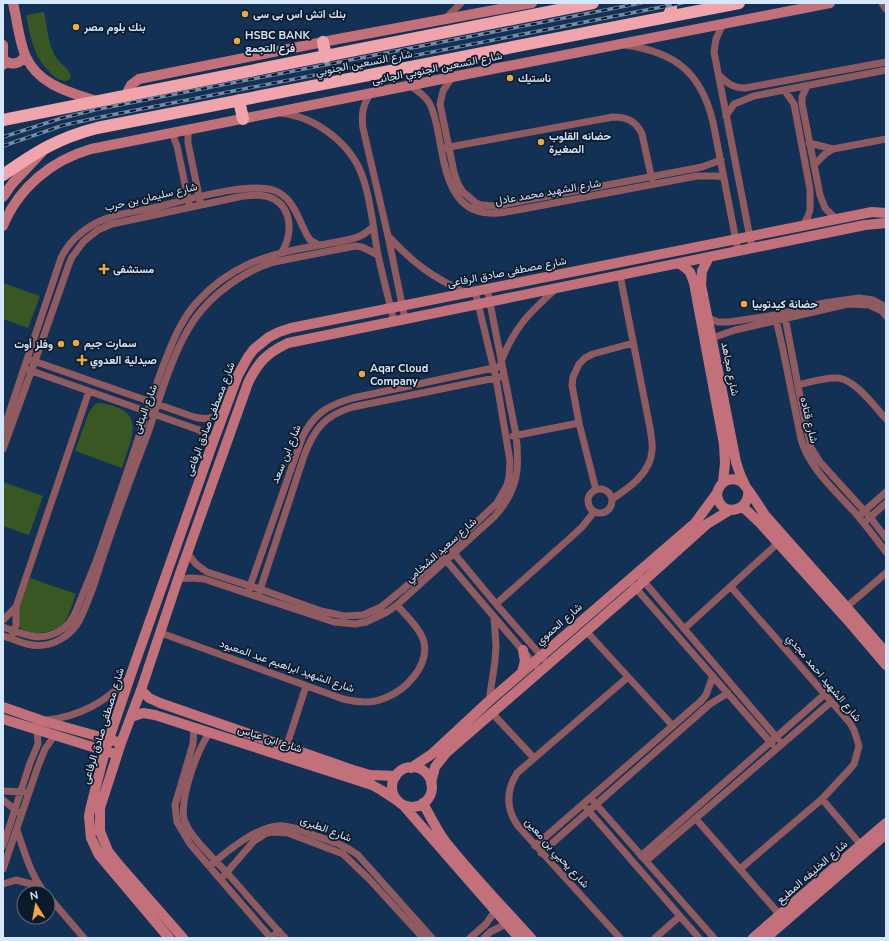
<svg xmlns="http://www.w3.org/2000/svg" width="889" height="941" font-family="'Nunito Sans',Vazirmatn,sans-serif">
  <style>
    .green { fill: #395723 }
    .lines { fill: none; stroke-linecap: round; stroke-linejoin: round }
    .street { stroke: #8f5b60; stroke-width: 7 }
    .secondary { stroke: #c2717a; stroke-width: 10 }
    .highway { stroke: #f0a4ab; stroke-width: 12 }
    .rail-casing { stroke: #748ca9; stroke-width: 3.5 }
    .rail { stroke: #0c1929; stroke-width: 2; stroke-dasharray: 6; stroke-linecap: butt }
    .poi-dot { fill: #eea83c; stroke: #0c1929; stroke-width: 1.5 }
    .labels { text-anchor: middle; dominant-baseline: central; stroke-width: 3.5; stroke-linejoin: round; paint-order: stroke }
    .poi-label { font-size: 11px; font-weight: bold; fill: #d5e7fd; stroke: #0c1929; text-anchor: start }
    .street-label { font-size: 11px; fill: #d5e7fd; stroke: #0c1929 }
  </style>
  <rect width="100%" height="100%" fill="#123155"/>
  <path class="green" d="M 44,12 C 47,25 48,42 54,54 C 58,63 69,68 71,76 C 69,81 66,82 61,80 C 57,79 52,75 49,71 C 33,56 30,35 26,15 Z
    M 3,283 L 40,296 L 28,328 L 3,319 Z
    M 100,403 C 148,410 132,436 122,468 L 75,451 L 89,412 L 95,404 Z
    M 3,482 L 43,496 L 29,535 L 3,526 Z
    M 30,578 L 76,594 C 73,602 69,616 64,623 C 57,633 20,640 18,623 C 16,607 25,592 30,578 Z"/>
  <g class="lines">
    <path class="street" d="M 882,3 L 886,9
      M 446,18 L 461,3
      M 723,24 L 716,39 L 714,52 L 752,248
      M 625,45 C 675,52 701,72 713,122 L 738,251
      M 719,75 C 727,83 733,88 745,88 L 886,62
      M 452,77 L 443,91 L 440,104 L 454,172 L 458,184 L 463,192 L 476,203 L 481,205 L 495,206 L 507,204 L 702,167 L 721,160
      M 409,85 C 416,90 423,94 428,101 C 433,108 435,118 437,127 C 444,159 446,212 490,213 C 497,214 505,212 512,211 L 697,176 L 716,176 L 723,177
      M 807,86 L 802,97 L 802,104 L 820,195 L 825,208 L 836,219
      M 785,91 L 794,104 L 810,189 L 810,210 L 808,216 L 803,226
      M 371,93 C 363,104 361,114 363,128 L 388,236 L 405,319
      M 281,113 C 316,117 352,144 363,178 C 371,201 373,226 377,250 C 382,274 388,297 394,321
      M 726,116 L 734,104 L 754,96 L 886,70
      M 188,130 L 188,143 L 200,201
      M 172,133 L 177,146 L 189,204
      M 809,143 L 833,149
      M 444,148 L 613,117 C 627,117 636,121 642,134 L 652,180
      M 814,165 L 825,154 L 833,149 L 886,139
      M 388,236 C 413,263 432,277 466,293
      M 784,312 L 803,412 L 811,448 L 820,462 L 870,517 L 886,538
      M 775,315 L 783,350 L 801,439 C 809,469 837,492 857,515 C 867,527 877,540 886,552
      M 708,318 L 718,322 L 729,322 L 775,315 L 824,303 L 859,298 L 873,300 L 886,307
      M 712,338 L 735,330 L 848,304 L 869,305 L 882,311 L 886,316
      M 31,360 L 194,417 C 205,420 215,419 224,411
      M 501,362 C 514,327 530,312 557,288
      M 29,370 L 199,430 L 203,433 L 212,445
      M 798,385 C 811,382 825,377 838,378 C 856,380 875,407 886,419
      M 3,431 L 61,258 C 68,243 80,232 94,224 C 112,214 134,212 153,208 C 183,201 245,182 273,190 C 293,196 298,219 307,235 L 310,240 L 319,245
      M 513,436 L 579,423
      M 3,449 L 35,361 L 69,264 L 72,257 L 84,241 L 98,230 L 112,224 L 243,196 C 253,195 264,194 274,199 C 293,210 292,235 282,252
      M588 501a12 12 0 1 1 24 0a12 12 0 1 1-24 0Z
      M 596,490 L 579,423 L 572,385 L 573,377 L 579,364 L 585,358 L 593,354 L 633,343
      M 612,499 C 629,488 651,473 652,450 C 653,443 651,436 650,428 L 620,275
      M 861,514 L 886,492
      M 867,520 L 886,503
      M 452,551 L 496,604 L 544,659
      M 188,554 L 196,564 L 207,572 L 260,589 L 321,611 L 344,616 L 363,615 L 381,607 L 402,590 L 442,555 L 497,503 L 507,485 L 509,477 L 510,461 L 496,378 L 475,291
      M 444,558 L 536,666
      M 641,578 L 778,739
      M 178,579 L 191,578 L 204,579 L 334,622 L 355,624 L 366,622 L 387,612 L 397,605 L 494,517 C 518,491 520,469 516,435 L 487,288
      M 633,585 L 772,744
      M 731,587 L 850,723 L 854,730 L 859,746 L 854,764 L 849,770 L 822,799 L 740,869
      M 249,589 L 302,438 C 313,414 328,405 353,398 L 498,367
      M 259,593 L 304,456 C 314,429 325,415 353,407 L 500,377
      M 496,604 L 569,539 L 582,527 L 594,512
      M 844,609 L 886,573
      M 3,620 L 16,607
      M 3,627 C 25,635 42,644 64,628 C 74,620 77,608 82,596 C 87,584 92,572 97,559 C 111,519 125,479 138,439 C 146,415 154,390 163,366 C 172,343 181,319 198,301 C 229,267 264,255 309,247 C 322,244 350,241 360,236 C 365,234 369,230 373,227
      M 684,629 L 778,543
      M 586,631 L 673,726
      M 161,633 L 343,699 C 357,702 371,704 385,698 C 406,690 429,666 424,642 C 420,628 406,616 397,605
      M 13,634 L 16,625 L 16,607 L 89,391
      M 3,636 C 11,638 19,642 27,644 C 49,650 72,637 81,617 C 86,607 90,595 94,585 C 110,532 130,481 149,430 C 161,394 173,351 194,320 C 212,294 244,271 274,262 L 355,246 L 362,247 L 378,255
      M 489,701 L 495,661 L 496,646 L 494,617
      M 492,713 L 534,758
      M 47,720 C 81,716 105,702 128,679
      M 194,727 L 193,744 L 175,805 L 177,822 L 190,844 L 271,938 L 279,931
      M 210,732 C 197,750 180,797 184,819 C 188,835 216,861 228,874 C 247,895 265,917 285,938
      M 285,751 L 306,686
      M 3,791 L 25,792
      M 822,799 L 861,845
      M 3,800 L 18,812
      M 594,802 L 714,938
      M 587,809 L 699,938
      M 696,819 L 780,915
      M 17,830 C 24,851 31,876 45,893
      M 3,846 L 30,763 L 38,744 L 37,729
      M 535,846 L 701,701 L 706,695 L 713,676
      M 541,853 L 710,704 L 728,693
      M 641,856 L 825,694
      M 646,861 L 831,702
      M 210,866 C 226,852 262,822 284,826 C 295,827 306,832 316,836 C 331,841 345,845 358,855 L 432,938
      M 3,869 L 37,769 L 45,749 L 55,735
      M 221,879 L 254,841 L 265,834 L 272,832 L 288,833 L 343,854 L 369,879 L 423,938
      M 3,884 L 16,880 L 39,886
      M 48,896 L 84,938
      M 470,938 L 486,924 L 495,911
      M 484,938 L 490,932 L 506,924
      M 620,938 L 518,826 C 506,809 506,791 517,773 L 628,677
      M 655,938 L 680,916"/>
    <path class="secondary" d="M 13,3 C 17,19 19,42 26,57 C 39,85 69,92 96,101
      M 3,45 L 3,65
      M 4,60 C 12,66 20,64 25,56
      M 126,95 L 131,85 L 139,79 L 338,39 L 532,3
      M 3,197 L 12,184 L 42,152
      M 3,226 C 18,188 52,160 91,149 L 452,77 L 830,3
      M 709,257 L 702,271 L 701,285 L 736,462 L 740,474 L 745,485
      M 679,263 L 690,272 L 694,283 L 724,444 L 725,463 L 723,482
      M 748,490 C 751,510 724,518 718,499 C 717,496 717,491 719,488 C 723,480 732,477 740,481 C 747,485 759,507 765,515 C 805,561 847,606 886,653
      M 743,507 L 759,522 L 851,624 L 886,665
      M 522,672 L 525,661 L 523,650
      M 141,690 L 149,698 L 160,703 L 353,770 L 370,775 L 396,776
      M 3,707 L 43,721 L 115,741
      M 131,717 L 143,713 L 155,715 L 372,785 L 381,790 L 398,801
      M 3,719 L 112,753
      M392 787a20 20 0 1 1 40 0a20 20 0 1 1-40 0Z
      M 411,768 L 432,754 L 489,701 L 695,523 L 717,493
      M 431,783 L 435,767 L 446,753 L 636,588 L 707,524 L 730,510
      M 423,803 C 430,816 436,829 445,841 C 472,875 502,906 531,938
      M 403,805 L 519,938
      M 169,938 L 99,855 L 91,838 L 90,828 L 89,816 L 91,806 L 105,751 L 130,677 L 212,445 L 238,375 L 248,357 L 254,349 L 269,337 L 279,332 L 291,328 L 872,212 L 886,213
      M 183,938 L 119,865 L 108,851 L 100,831 L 100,808 L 121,743 L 141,690 L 178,579 L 248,383 C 258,362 267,353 288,343 L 865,225 L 886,223
      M 753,938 L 886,823
      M 766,938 L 886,834"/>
    <path class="highway" d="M 667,17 L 671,11 L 671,3
      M 323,42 L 326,57
      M 239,100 L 243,119
      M 3,120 L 593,3
      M 3,175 C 36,152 58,138 97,128 L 739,3"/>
    <g class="rail-casing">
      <path id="rail" d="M 3,137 L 62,118 L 99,109 L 641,3
        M 3,146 L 64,125 L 101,117 L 682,3"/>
    </g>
    <use href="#rail" class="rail"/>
  </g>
  <g class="poi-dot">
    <circle cx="245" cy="14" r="4"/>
    <circle cx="76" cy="27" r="4"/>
    <circle cx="237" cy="41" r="4"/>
    <circle cx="510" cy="78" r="4"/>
    <circle cx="541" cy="142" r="4"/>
    <path d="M102 263h4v4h4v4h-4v4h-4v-4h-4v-4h4z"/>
    <circle cx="744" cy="304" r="4"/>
    <circle cx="76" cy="343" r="4"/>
    <circle cx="61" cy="344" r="4"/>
    <path d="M80 354h4v4h4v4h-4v4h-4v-4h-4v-4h4z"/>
    <circle cx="362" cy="374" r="4"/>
  </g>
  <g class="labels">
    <g class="poi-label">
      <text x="253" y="14">بنك اتش اس بى سى</text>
      <text x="84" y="27">بنك بلوم مصر</text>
      <text x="245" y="35">HSBC BANK<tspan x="245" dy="13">فرع التجمع</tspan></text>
      <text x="518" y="78">ناستيك</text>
      <text x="549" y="136">حضانه القلوب<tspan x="549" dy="13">الصغيرة</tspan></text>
      <text x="113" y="269">مستشفى</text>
      <text x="752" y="304">حضانة كيدتوبيا</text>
      <text x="84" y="343">سمارت جيم</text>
      <text x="53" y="344" text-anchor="end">وفلز أوت</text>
      <text x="90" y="360">صيدلية العدوي</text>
      <text x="370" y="368">Aqar Cloud<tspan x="370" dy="13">Company</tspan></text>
    </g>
    <g class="street-label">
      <text transform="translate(364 63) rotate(-11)">شارع التسعين الجنوبي</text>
      <text transform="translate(437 68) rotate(-11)">شارع التسعين الجنوبي الجانبى</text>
      <text transform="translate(548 192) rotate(-10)">شارع الشهيد محمد عادل</text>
      <text transform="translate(151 197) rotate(-13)">شارع سليمان بن حرب</text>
      <text transform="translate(507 272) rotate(-11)">شارع مصطفى صادق الرفاعى</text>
      <text transform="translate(730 369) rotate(79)">شارع مجاهد</text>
      <text transform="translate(145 409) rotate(-70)">شارع البتانى</text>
      <text transform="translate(210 419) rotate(-69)">شارع مصطفى صادق الرفاعى</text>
      <text transform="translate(809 420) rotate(77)">شارع قتاده</text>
      <text transform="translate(286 454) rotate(-68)">شارع ابن سعد</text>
      <text transform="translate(441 550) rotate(-42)">شارع سعيد الشخامي</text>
      <text transform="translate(559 624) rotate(-41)">شارع الحموي</text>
      <text transform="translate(287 666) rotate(19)">شارع الشهيد ابراهيم عبد المعبود</text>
      <text transform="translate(824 678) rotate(50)">شارع الشهيد احمد مجدي</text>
      <text transform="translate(103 726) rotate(-73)">شارع مصطفى صادق الرفاعى</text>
      <text transform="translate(270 739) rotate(18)">شارع ابن عباس</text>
      <text transform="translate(326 829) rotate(21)">شارع الطبرى</text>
      <text transform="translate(557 853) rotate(48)">شارع يحيي بن معين</text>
      <text transform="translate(812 872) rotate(-41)">شارع الخليفه المطيع</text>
    </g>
  </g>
  <rect width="889" height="941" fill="none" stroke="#d5e7fd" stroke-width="8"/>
  <g transform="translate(36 905) rotate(349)"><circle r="19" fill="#0c1929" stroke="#5c6b7e"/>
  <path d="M0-3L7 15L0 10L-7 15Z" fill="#eea83c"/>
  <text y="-6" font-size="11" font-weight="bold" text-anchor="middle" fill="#d5e7fd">N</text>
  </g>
</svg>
